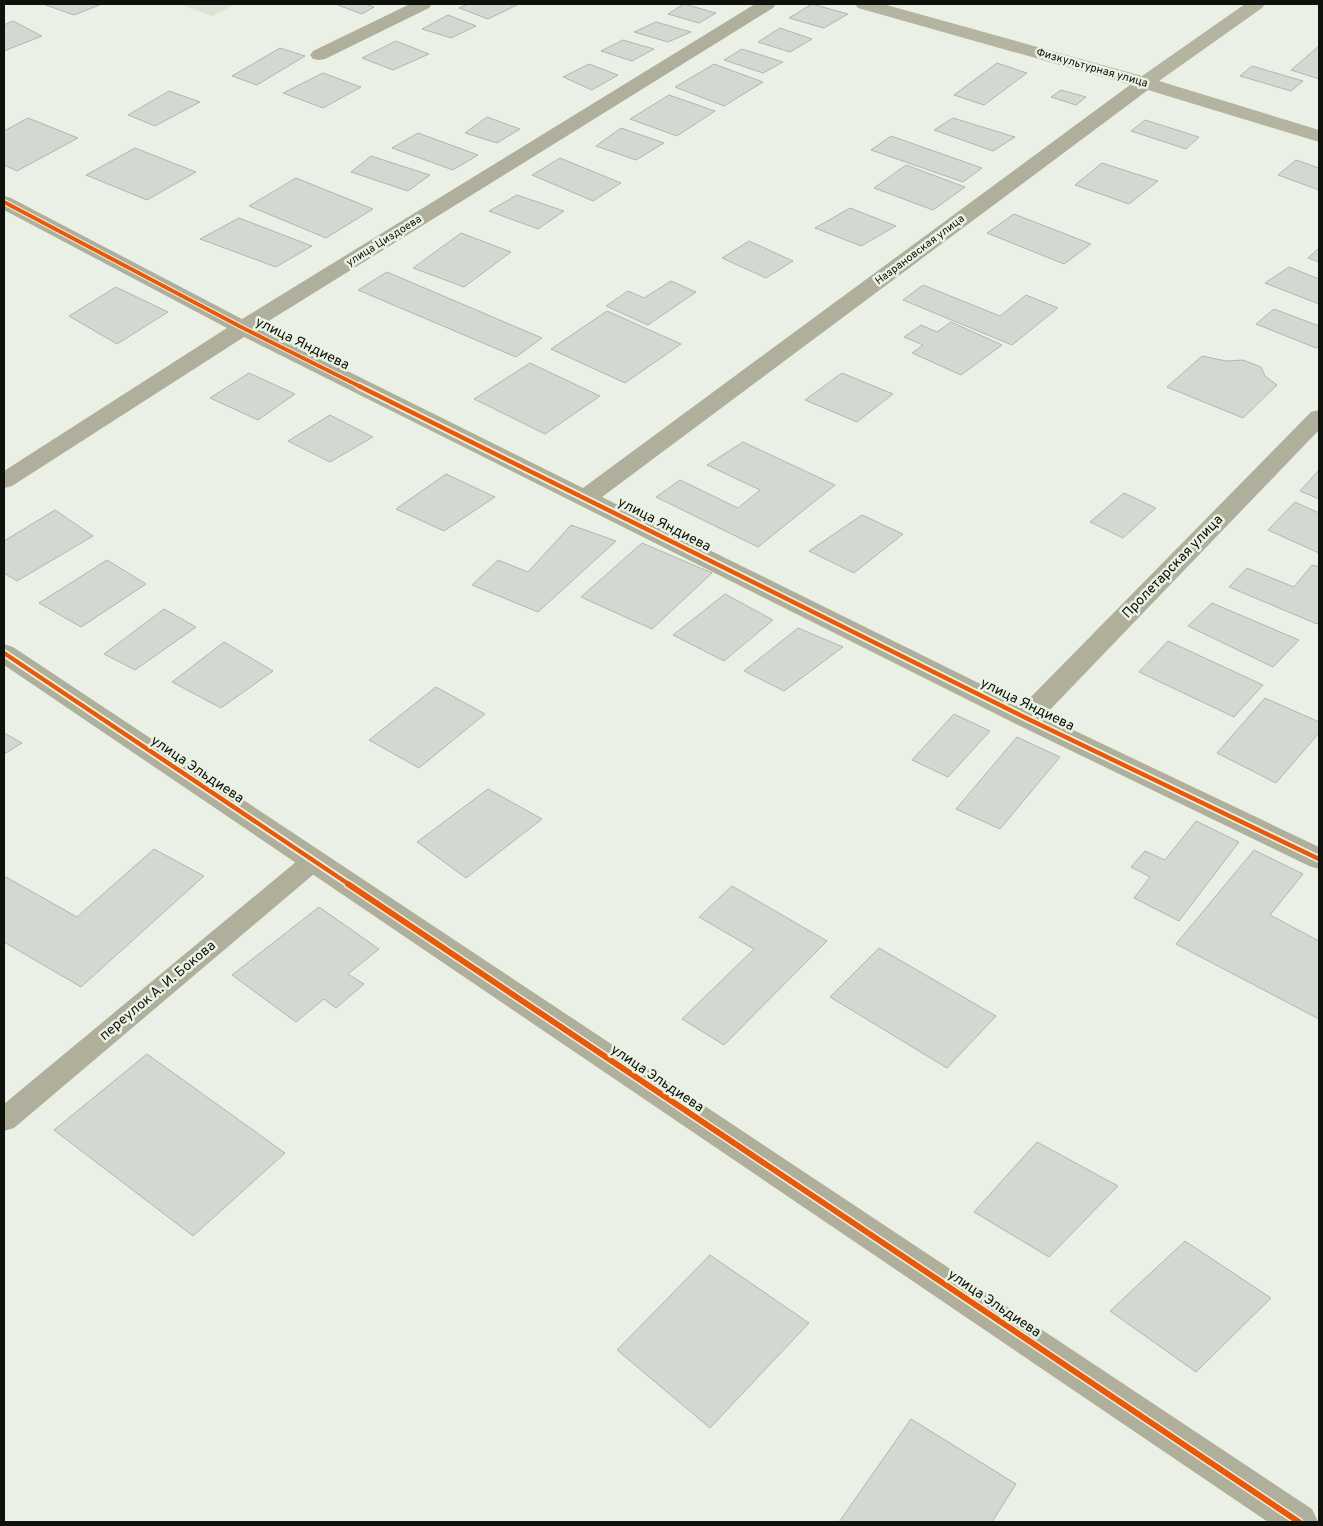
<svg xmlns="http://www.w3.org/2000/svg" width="1323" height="1526" font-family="Overpass,sans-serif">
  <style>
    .built { fill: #dbe4d4 }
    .building { fill: #d3d9d2; stroke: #b1b6b0 }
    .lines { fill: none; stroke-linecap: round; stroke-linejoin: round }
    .lane { fill: #afaf9b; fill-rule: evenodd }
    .street { fill: #afaf9b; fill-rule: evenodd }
    .secondary { fill: #b4b4a0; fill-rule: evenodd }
    .cycleway-far2-casing { stroke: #eaf3e3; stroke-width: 6 }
    .cycleway-far1-casing { stroke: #eaf3e3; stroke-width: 8 }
    .cycleway-casing { stroke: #eaf3e3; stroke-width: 9 }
    .cycleway-far2 { stroke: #e8590c; stroke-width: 4 }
    .cycleway-far1 { stroke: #e8590c; stroke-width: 4.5 }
    .cycleway { stroke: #e8590c; stroke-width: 6 }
    .labels { text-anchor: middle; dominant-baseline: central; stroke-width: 5; stroke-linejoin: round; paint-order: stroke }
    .far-street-label { font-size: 11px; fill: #0f120c; stroke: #eaf3e3 }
    .street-label { font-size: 14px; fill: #0f120c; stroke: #eaf3e3 }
  </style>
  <rect width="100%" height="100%" fill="#ebf0e6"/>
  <path class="built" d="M 180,4 L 236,4 L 212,16 Z"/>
  <path class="building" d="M 43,4 L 102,4 L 74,15 Z
    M 335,4 L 365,4 L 374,7 L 362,14 Z
    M 468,4 L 514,4 L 517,5 L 488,19 L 459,8 Z
    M 684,4 L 716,13 L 699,23 L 668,14 Z
    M 812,4 L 848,14 L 824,28 L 789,18 Z
    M 448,15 L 476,26 L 451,38 L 422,29 Z
    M 13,21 L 42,36 L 4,51 L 4,25 Z
    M 656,22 L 691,32 L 668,42 L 634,32 Z
    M 780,28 L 812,39 L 790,52 L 758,42 Z
    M 623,40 L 654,49 L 632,61 L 601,51 Z
    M 396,41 L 429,54 L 393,70 L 362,58 Z
    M 1319,46 L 1319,79 L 1291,70 Z
    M 280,48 L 305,56 L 257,85 L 232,76 Z
    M 742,49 L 783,62 L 763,73 L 724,60 Z
    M 997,63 L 1027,73 L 984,105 L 954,95 Z
    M 589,64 L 618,75 L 592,90 L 563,77 Z
    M 714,64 L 763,82 L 724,106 L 675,87 Z
    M 1252,66 L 1303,81 L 1291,91 L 1240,76 Z
    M 323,73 L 361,87 L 323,108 L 283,93 Z
    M 1061,90 L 1086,97 L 1076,105 L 1051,97 Z
    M 169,91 L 200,102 L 155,126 L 128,115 Z
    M 669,95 L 715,111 L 677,136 L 630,119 Z
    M 487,117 L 520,129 L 497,143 L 465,133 Z
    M 28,118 L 78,138 L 17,171 L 4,165 L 4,131 Z
    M 953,118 L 1015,137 L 993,151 L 934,130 Z
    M 1145,120 L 1199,137 L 1186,149 L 1131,131 Z
    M 621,128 L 664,143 L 636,160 L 596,146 Z
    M 418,133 L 478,155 L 453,170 L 392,148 Z
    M 891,136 L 982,168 L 963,182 L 871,150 Z
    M 135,148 L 196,172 L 147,200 L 86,175 Z
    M 371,156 L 430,175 L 408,191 L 351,172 Z
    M 560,158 L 621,183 L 593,201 L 532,175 Z
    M 1296,160 L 1319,168 L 1319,190 L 1278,175 Z
    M 1102,163 L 1158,181 L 1129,204 L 1075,185 Z
    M 906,165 L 965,187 L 933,210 L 874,188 Z
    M 296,178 L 373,209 L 326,238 L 249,206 Z
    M 517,195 L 564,211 L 538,229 L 489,211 Z
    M 850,208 L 896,226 L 861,246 L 815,228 Z
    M 1014,214 L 1091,244 L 1064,264 L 987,233 Z
    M 239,218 L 312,246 L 276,267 L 200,239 Z
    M 461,233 L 511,252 L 464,287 L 413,268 Z
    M 749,241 L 793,261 L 766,278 L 722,258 Z
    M 1319,248 L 1319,262 L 1308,258 Z
    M 1289,267 L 1319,279 L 1319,304 L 1265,283 Z
    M 387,272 L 542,338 L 516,357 L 358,290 Z
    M 671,281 L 696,292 L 648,325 L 606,306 L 628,291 L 644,298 Z
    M 923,285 L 1000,316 L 1026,295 L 1058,308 L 1012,345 L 903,300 Z
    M 116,287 L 168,312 L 117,344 L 69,316 Z
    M 1274,309 L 1319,326 L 1319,346 L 1316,348 L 1256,324 Z
    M 607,311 L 681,344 L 625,383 L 551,349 Z
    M 951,322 L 1002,345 L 961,375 L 912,353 L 923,345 L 904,337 L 921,325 L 937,332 Z
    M 1202,356 L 1226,361 L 1243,360 L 1261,367 L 1265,376 L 1277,385 L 1243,418 L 1167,387 Z
    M 530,363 L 600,396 L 545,434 L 474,399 Z
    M 249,373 L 295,394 L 258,420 L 210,398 Z
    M 842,373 L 893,394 L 857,422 L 805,400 Z
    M 330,415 L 373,437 L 330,462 L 288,441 Z
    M 743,442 L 835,485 L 758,547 L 656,497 L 680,480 L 738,508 L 760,490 L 707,465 Z
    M 1319,470 L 1319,499 L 1300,491 Z
    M 446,474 L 495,497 L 444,531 L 396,509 Z
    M 1124,493 L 1156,508 L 1123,538 L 1090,522 Z
    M 1295,502 L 1319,513 L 1319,553 L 1268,530 Z
    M 55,510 L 93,536 L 17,581 L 4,573 L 4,541 Z
    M 862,515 L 903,534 L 854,573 L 809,551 Z
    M 571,525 L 616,541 L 538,612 L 472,585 L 498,560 L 528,572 Z
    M 642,543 L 712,573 L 652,629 L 581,597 Z
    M 107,560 L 146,584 L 81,627 L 39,603 Z
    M 1312,565 L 1319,567 L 1319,621 L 1317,624 L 1229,587 L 1247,568 L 1294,587 Z
    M 725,594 L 773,620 L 724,661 L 673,635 Z
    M 1212,603 L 1299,640 L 1273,667 L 1188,626 Z
    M 164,609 L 196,627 L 135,670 L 104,654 Z
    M 798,628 L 843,647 L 784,691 L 744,671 Z
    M 1168,641 L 1263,685 L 1234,717 L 1139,672 Z
    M 224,642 L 273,671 L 221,708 L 172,682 Z
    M 436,687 L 485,714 L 419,768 L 369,740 Z
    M 1265,698 L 1319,722 L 1319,733 L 1276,783 L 1217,753 Z
    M 954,714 L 990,731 L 948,777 L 912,760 Z
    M 4,733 L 22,743 L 4,754 Z
    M 1017,737 L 1060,757 L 1000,829 L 956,809 Z
    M 488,789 L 542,819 L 466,878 L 417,842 Z
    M 1196,821 L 1239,842 L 1179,921 L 1134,898 L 1150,877 L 1131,867 L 1145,851 L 1165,860 Z
    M 154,849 L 204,876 L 81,987 L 4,942 L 4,876 L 77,917 Z
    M 1254,850 L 1303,874 L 1270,915 L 1319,941 L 1319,1019 L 1176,944 Z
    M 732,886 L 827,941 L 724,1045 L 682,1019 L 754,949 L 699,917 Z
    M 319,907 L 379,949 L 348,974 L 364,984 L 336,1008 L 324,999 L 296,1022 L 232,975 Z
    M 879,948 L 996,1016 L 947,1068 L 830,997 Z
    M 147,1054 L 285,1153 L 193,1236 L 54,1130 Z
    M 1037,1142 L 1118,1186 L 1049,1257 L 974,1212 Z
    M 1185,1241 L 1271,1298 L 1196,1372 L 1110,1311 Z
    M 710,1255 L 809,1323 L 710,1428 L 617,1350 Z
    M 911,1419 L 1016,1484 L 992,1522 L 839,1522 Z"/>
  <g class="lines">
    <path class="lane" d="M 312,853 L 321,856 L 324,862 L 321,868 L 14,1128 L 4,1131 L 4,1104 L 303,856 Z"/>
    <path class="street" d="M 410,4 L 432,4 L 429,8 L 325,59 L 319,60 L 313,59 L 310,55 L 313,51 Z
      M 755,4 L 776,4 L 773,8 L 259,327 L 583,488 L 1138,79 L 1145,77 L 1152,79 L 1154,83 L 1152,87 L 602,497 L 1023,705 L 1311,412 L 1319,410 L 1319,430 L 1044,716 L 1319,847 L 1319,869 L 1309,866 L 1016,724 L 244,337 L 12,486 L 4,488 L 4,471 L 227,328 L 4,210 L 4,196 L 11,198 L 242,319 Z
      M 4,644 L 13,647 L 1312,1509 L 1318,1522 L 1268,1522 L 4,665 Z"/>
    <path class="secondary" d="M 855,4 L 883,4 L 1142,76 L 1245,4 L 1265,4 L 1262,8 L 1159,81 L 1319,130 L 1319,142 L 1138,87 L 858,8 Z"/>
    <g class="cycleway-far2-casing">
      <path id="cycleway-far2" d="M 4,202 L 243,328 L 361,387"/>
    </g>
    <g class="cycleway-far1-casing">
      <path id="cycleway-far1" d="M 359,386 L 1026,718 L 1319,859
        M 4,653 L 350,885"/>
    </g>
    <g class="cycleway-casing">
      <path id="cycleway" d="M 348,884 L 1299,1522"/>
    </g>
    <use href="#cycleway-far2" class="cycleway-far2"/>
    <use href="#cycleway-far1" class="cycleway-far1"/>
    <use href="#cycleway" class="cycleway"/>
  </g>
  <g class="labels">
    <g class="far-street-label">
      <text transform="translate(1092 68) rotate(16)">Физкультурная улица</text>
      <text transform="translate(384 241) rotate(-32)">улица Циздоева</text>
      <text transform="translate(920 250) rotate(-37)">Назрановская улица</text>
    </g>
    <g class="street-label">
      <text transform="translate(302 344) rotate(26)">улица Яндиева</text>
      <text transform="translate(664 525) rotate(27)">улица Яндиева</text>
      <text transform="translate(1173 567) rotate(-46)">Пролетарская улица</text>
      <text transform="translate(1027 705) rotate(26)">улица Яндиева</text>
      <text transform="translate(197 770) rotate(34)">улица Эльдиева</text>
      <text transform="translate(158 991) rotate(-40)">переулок А. И. Бокова</text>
      <text transform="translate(657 1079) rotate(34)">улица Эльдиева</text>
      <text transform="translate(994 1304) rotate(34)">улица Эльдиева</text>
    </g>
  </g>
  <rect width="1323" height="1526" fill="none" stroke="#0f120c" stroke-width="10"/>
</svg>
